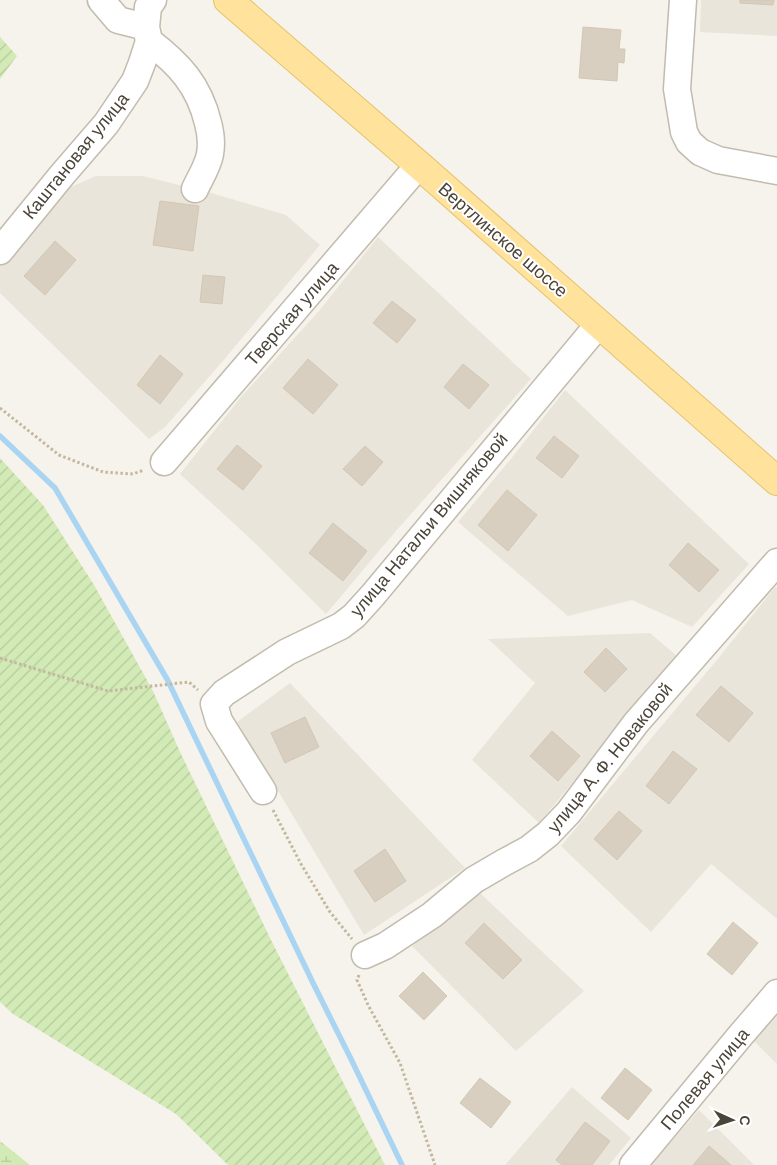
<svg xmlns="http://www.w3.org/2000/svg" width="777" height="1165" font-family="'DM Sans',sans-serif">
  <style>
    .residential { fill: #eae5da }
    .wetland { fill: url(#wetland-marsh) }
    .garden { fill: url(#garden-furrows) }
    .lines { fill: none; stroke-linecap: round; stroke-linejoin: round }
    .stream { stroke: #a9d4f2; stroke-width: 5.5 }
    .building { fill: #d8cfc1; stroke: #d3c7b4 }
    .minor-casing { stroke: #c2bbae; stroke-width: 29 }
    .major-casing { stroke: #e6c16a; stroke-width: 30 }
    .path { stroke: #c4b79f; stroke-width: 3; stroke-dasharray: 2.5 2.5; stroke-linecap: butt }
    .minor { stroke: #fff; stroke-width: 26 }
    .major { stroke: #ffe39c; stroke-width: 28 }
    .labels { text-anchor: middle; dominant-baseline: central; stroke-width: 4; stroke-linejoin: round; paint-order: stroke }
    .street-label { font-size: 18px; fill: #4b4439; stroke: #fff }
  </style>
  <defs>
    <pattern id="wetland-marsh" width="20" height="14" patternUnits="userSpaceOnUse" patternTransform="scale(1.25)"><rect width="20" height="14" fill="#d2eab5"/><path d="M1 5h8M5 5V1M11 12h8M15 12V8" fill="none" stroke="#b6ca9c"/></pattern>
    <pattern id="garden-furrows" width="10" height="10" patternUnits="userSpaceOnUse" patternTransform="scale(1.25)"><rect width="10" height="10" fill="#d2eab5"/><path d="M-1 1l2-2M0 10L10 0M9 11l2-2" fill="none" stroke="#b6ca9c"/></pattern>
  </defs>
  <rect width="100%" height="100%" fill="#f6f3ec"/>
  <path class="residential" d="M 701,0 L 777,0 L 777,36 L 700,32 Z
    M 96,176 L 143,176 L 211,193 L 286,215 L 320,245 L 222,362 L 165,427 L 149,439 L 0,293 L 0,266 L 64,190 Z
    M 378,237 L 531,379 L 395,532 L 326,614 L 255,543 L 180,474 L 241,397 L 318,312 Z
    M 565,390 L 749,564 L 692,627 L 632,600 L 568,616 L 458,522 L 510,460 Z
    M 775,587 L 777,588 L 777,919 L 711,864 L 651,932 L 561,846 L 721,655 Z
    M 650,633 L 677,656 L 539,823 L 472,760 L 535,683 L 488,639 Z
    M 290,683 L 465,868 L 364,935 L 237,722 Z
    M 480,893 L 584,991 L 516,1051 L 412,946 Z
    M 777,1010 L 777,1064 L 751,1038 Z
    M 572,1087 L 631,1138 L 609,1165 L 505,1165 Z
    M 699,1110 L 754,1165 L 651,1165 Z"/>
  <path class="wetland" d="M 0,1141 L 30,1165 L 0,1165 Z"/>
  <path class="garden" d="M 0,37 L 17,56 L 0,79 Z
    M 0,458 L 43,505 L 94,585 L 153,691 L 181,754 L 271,940 L 385,1165 L 228,1165 L 176,1114 L 13,1014 L 0,1002 Z"/>
  <g class="lines">
    <path class="stream" d="M 0,436 L 55,488 L 167,679 L 314,985 L 351,1059 L 402,1165"/>
  </g>
  <path class="building" d="M 740,0 L 774,0 L 773,5 L 740,3 Z
    M 583,27 L 621,30 L 619,49 L 625,49 L 624,63 L 618,62 L 617,81 L 579,78 Z
    M 160,201 L 199,206 L 193,251 L 153,245 Z
    M 55,241 L 76,260 L 45,295 L 24,276 Z
    M 203,275 L 225,277 L 222,304 L 200,302 Z
    M 392,301 L 416,320 L 397,343 L 373,323 Z
    M 160,355 L 183,374 L 160,404 L 137,385 Z
    M 308,359 L 338,385 L 313,414 L 283,388 Z
    M 463,364 L 489,385 L 469,409 L 444,387 Z
    M 554,436 L 579,456 L 562,478 L 536,458 Z
    M 237,445 L 262,466 L 243,490 L 217,469 Z
    M 365,446 L 383,462 L 362,486 L 343,469 Z
    M 507,490 L 537,515 L 508,551 L 478,525 Z
    M 333,523 L 367,551 L 343,581 L 309,553 Z
    M 688,543 L 719,570 L 699,592 L 669,565 Z
    M 606,648 L 627,669 L 605,692 L 584,672 Z
    M 721,686 L 753,713 L 729,742 L 696,715 Z
    M 305,717 L 319,747 L 285,763 L 271,733 Z
    M 552,731 L 580,756 L 558,781 L 530,756 Z
    M 673,751 L 697,769 L 669,804 L 646,786 Z
    M 619,811 L 642,831 L 617,860 L 594,839 Z
    M 385,849 L 406,881 L 375,902 L 354,871 Z
    M 733,922 L 758,943 L 732,975 L 707,954 Z
    M 484,923 L 522,960 L 503,979 L 465,943 Z
    M 423,972 L 447,996 L 424,1020 L 399,996 Z
    M 625,1068 L 652,1090 L 628,1120 L 601,1098 Z
    M 480,1078 L 511,1102 L 491,1128 L 460,1103 Z
    M 585,1122 L 610,1141 L 592,1165 L 562,1165 L 556,1160 Z
    M 709,1146 L 731,1165 L 693,1165 Z"/>
  <g class="lines">
    <g class="minor-casing">
      <path id="minor" d="M 101,0 L 118,20 L 146,27
        M 683,0 L 677,89 L 684,132 L 689,142 L 700,152 L 718,160 L 777,171
        M 149,41 C 179,64 199,85 208,123 C 211,134 212,143 210,154 C 208,166 200,178 195,189
        M 0,251 L 62,175 L 106,124 L 135,81 L 142,63 L 149,41 L 146,27 L 148,7 L 153,0
        M 164,462 L 419,165
        M 263,791 L 219,721 L 214,704 L 224,693 L 287,652 L 341,626 L 354,616 L 373,595 L 599,324
        M 365,955 L 385,946 L 432,915 L 474,880 L 503,863 L 529,849 L 548,834 L 569,812 L 636,723 L 777,562
        M 633,1165 L 740,1036 L 777,993"/>
    </g>
    <g class="major-casing">
      <path id="major" d="M 228,0 L 419,165 L 777,481"/>
    </g>
    <path class="path" d="M 0,408 L 59,455 L 103,472 L 133,474 L 144,470
      M 0,658 L 108,691 L 189,682 L 198,690
      M 273,810 L 301,864 L 330,912 L 352,939
      M 359,975 L 357,980 L 368,1005 L 400,1063 L 435,1165"/>
    <use href="#minor" class="minor"/>
    <use href="#major" class="major"/>
  </g>
  <g class="labels">
    <g class="street-label">
      <text transform="translate(76 156) rotate(-51)">Каштановая улица</text>
      <text transform="translate(503 240) rotate(41)">Вертлинское шоссе</text>
      <text transform="translate(292 314) rotate(-49)">Тверская улица</text>
      <text transform="translate(429 525) rotate(-50)">улица Натальи Вишняковой</text>
      <text transform="translate(610 758) rotate(-51)">улица А. Ф. Новаковой</text>
      <text transform="translate(705 1079) rotate(-50)">Полевая улица</text>
    </g>
  </g>
  <g transform="translate(732 1120) rotate(93)" stroke="#ffffff" stroke-width="4" paint-order="stroke">
  <path d="M0-4L9 19L0 12L-9 19Z" fill="#4b4439"/>
  <text y="-8" font-size="14" font-weight="bold" text-anchor="middle" fill="#4b4439">С</text>
  </g>
</svg>
